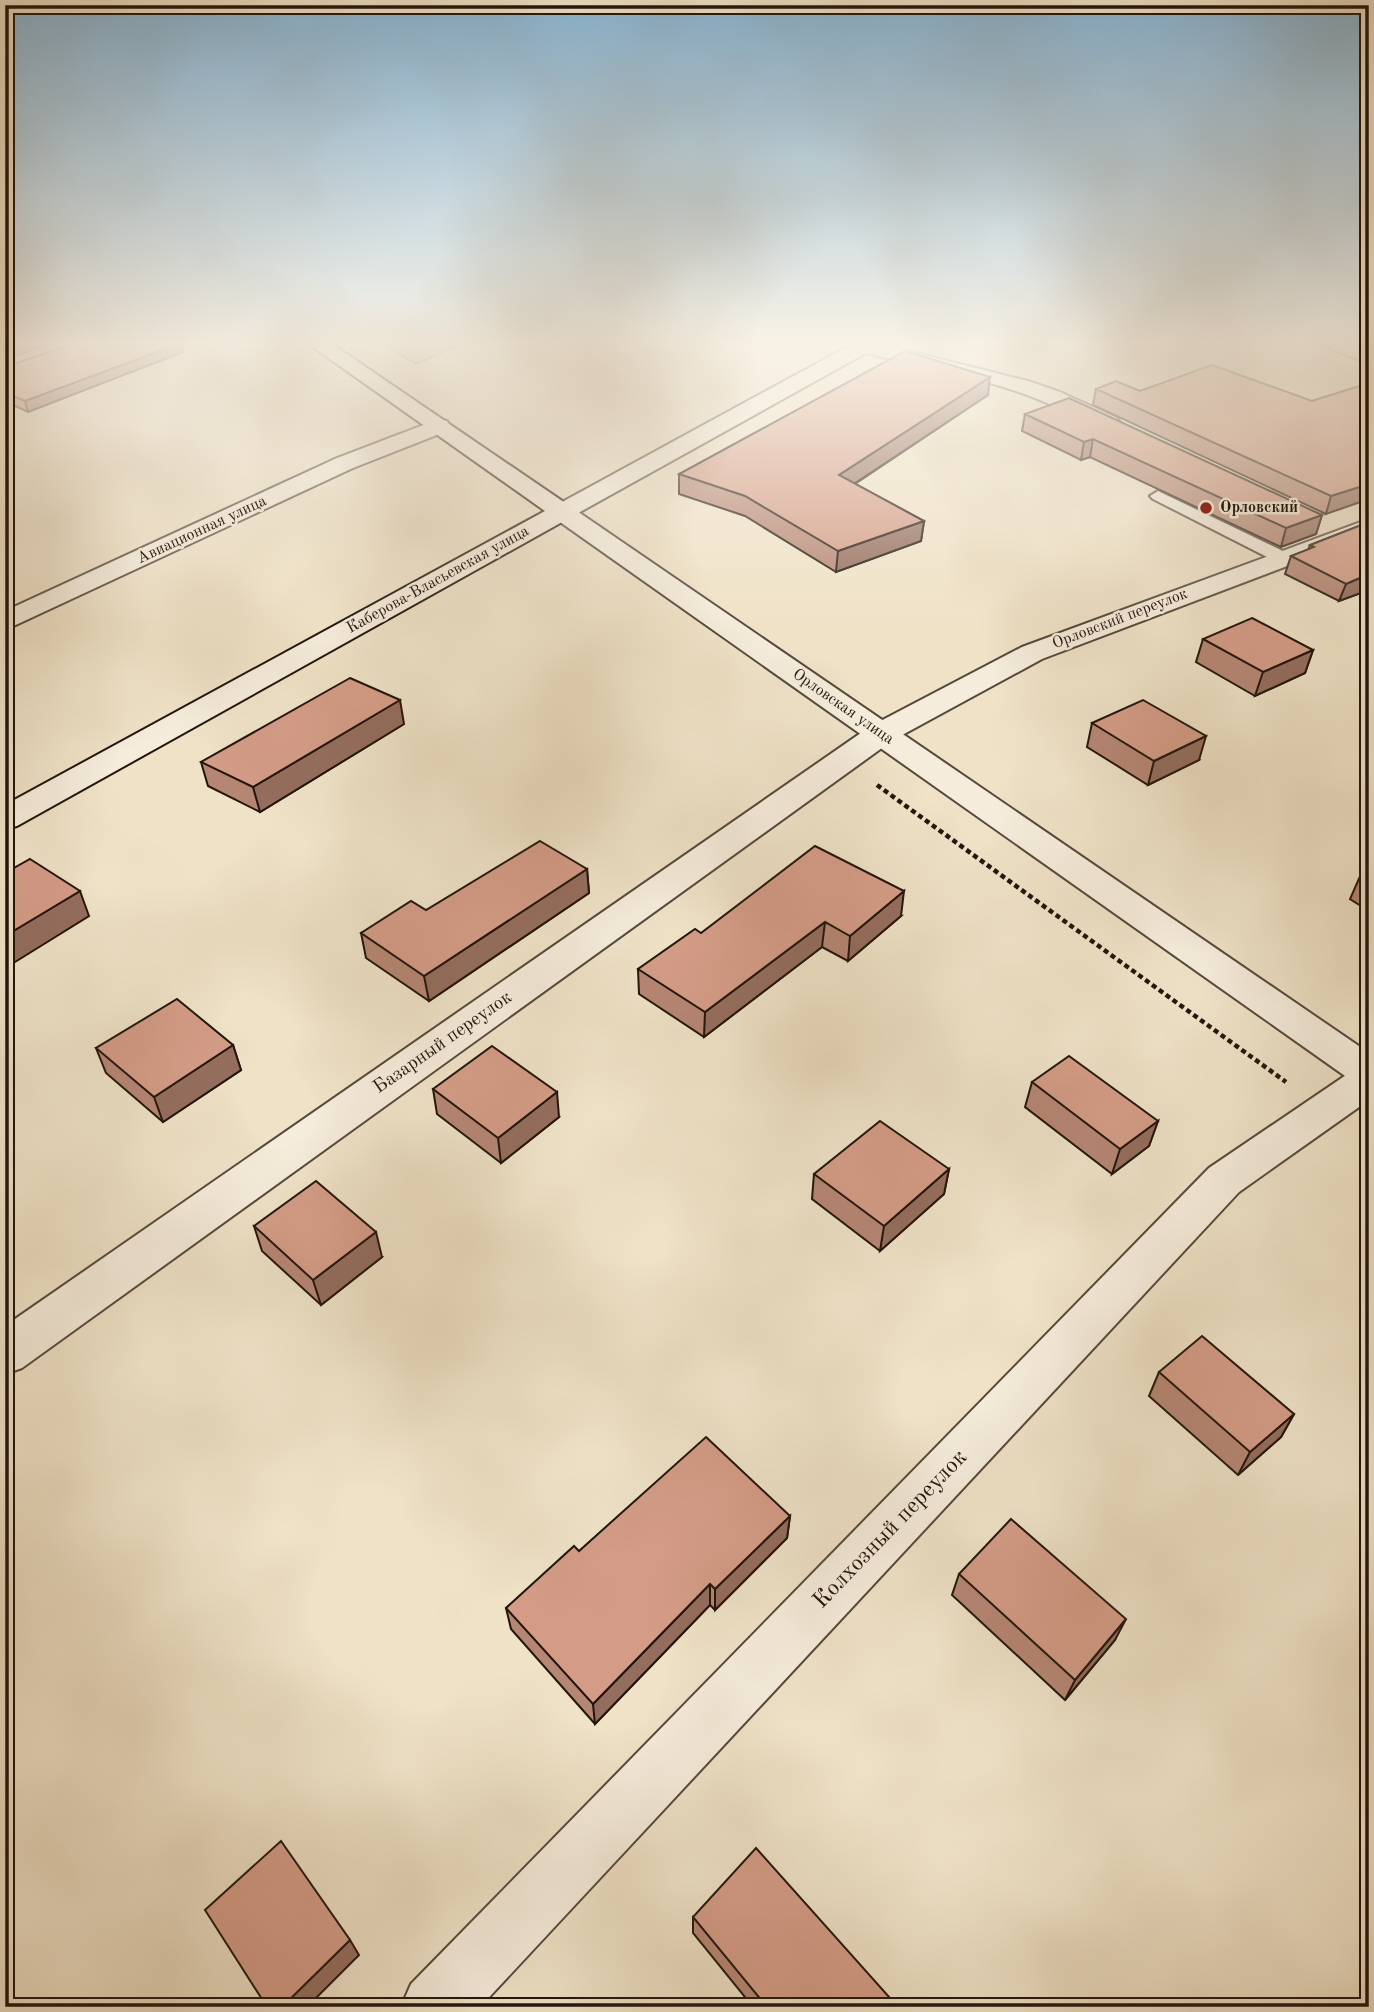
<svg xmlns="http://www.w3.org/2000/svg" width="1374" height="2012" font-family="'Old Standard TT',serif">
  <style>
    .green { fill: #bec292; stroke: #706c4f; stroke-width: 2 }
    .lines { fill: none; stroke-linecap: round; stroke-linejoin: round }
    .service-casing { stroke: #55483b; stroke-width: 4 }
    .minor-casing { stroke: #55483b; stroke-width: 4 }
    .tertiary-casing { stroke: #55483b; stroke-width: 4 }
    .secondary-casing { stroke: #22150c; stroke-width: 4 }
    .path-far1 { stroke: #22150c; stroke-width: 2.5; stroke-dasharray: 3.5 2; stroke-linecap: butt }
    .path { stroke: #22150c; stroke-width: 4.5; stroke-dasharray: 5 3.5; stroke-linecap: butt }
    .service { fill: #f5ecdb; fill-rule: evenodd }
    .minor { fill: #f5ecdb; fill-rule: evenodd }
    .tertiary { fill: #f5ecdb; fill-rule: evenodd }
    .secondary { fill: #f5ecdb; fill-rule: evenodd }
    .wall { fill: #b68674; stroke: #22150c; stroke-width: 2 }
    .shaded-wall { fill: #946d5e; stroke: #22150c; stroke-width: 2 }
    .building { fill: #d49c87; stroke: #22150c; stroke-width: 2 }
    .poi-dot { fill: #8f2418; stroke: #f5ecdb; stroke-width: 2.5 }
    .labels { text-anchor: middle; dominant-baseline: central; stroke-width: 5; stroke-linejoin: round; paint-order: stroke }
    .far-poi-label { font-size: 16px; font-weight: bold; fill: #22150c; stroke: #f5ecdb; text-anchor: start }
    .far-street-label { font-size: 16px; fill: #22150c; stroke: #f5ecdb }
    .street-label { font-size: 19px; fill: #22150c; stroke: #f5ecdb }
    .near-street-label { font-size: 23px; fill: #22150c; stroke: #f5ecdb }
  </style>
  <rect width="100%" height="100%" fill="#efe2c7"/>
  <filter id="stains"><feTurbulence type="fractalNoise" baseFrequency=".00286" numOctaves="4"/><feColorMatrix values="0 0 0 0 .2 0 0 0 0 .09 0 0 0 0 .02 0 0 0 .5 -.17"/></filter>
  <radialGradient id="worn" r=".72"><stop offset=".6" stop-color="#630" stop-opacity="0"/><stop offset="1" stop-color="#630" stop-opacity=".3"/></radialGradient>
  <path class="green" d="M 380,342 L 467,342 L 416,364 Z"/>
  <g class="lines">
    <g class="service-casing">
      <path id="service" d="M 1158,491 L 1289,554 L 1291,558 L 1283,563 L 1277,562 L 1153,499 L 1150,496 Z"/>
    </g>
    <g class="minor-casing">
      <path id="minor" d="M 856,342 L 881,342 L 880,344 L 1028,381 L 1060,392 L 1117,418 L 1120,423 L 1117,428 C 1096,433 1067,412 1047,403 C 992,379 925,368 866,353 L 571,517 L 562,519 L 553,517 L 550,512 L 553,507 Z
        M 1320,342 L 1348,342 L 1369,350 L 1369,363 L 1323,346 Z
        M 439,419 L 447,421 L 450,426 L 447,431 L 353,468 L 5,630 L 5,611 L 337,458 Z
        M 1369,519 L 1369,535 L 1042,659 L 893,740 L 22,1368 L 5,1374 L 5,1326 L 871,726 L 1022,647 Z
        M 1369,1064 L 1369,1100 L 1239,1192 L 480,2007 L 401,2007 L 411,1984 L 1209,1168 L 1355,1069 Z"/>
    </g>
    <g class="tertiary-casing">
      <path id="tertiary" d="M 562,505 L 571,507 L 1369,1053 L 1369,1088 L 1355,1083 L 553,517 L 550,512 L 553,507 Z"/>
    </g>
    <g class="secondary-casing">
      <path id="secondary" d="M 306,342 L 329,342 L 571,507 L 574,512 L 571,517 L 17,826 L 5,829 L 5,805 L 545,511 Z"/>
    </g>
    <path class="path-far1" d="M 268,342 L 279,350"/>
    <path class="path" d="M 877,785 L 1286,1082"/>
    <use href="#service" class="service"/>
    <use href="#minor" class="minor"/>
    <use href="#tertiary" class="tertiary"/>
    <use href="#secondary" class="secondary"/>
  </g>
  <path class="wall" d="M 181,343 L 183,352 L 28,412 L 11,404 L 5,407 L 5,367 Z
    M 1369,383 L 1326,514 L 1093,405 L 1096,389 L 1312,401 Z
    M 988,395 L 855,484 L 924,521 L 921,541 L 836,572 L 745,516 L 679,494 L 679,474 Z
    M 1025,414 L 1322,515 L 1316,534 L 1281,547 L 1090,457 L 1081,460 L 1022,431 Z
    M 1369,522 L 1369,590 L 1339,601 L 1285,574 L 1291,556 L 1308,550 L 1310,545 Z
    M 1203,639 L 1313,650 L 1305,673 L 1255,696 L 1196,662 Z
    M 1092,723 L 1199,760 L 1148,785 L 1087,747 Z
    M 404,724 L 260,812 L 208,786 L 201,762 Z
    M 587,869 L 589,893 L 429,1001 L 366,958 L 361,933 L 426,910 Z
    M 1369,870 L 1369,911 L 1350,899 L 1361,874 Z
    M 901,916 L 848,961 L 822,947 L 704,1037 L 639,994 L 638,969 L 701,933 Z
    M 233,1045 L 241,1070 L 163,1122 L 106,1073 L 96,1048 Z
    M 1032,1082 L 1158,1121 L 1149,1146 L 1112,1174 L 1025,1107 Z
    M 433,1089 L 559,1117 L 501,1163 L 437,1114 Z
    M 949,1169 L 944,1194 L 880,1251 L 812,1199 L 814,1174 Z
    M 254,1226 L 382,1257 L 321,1305 L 262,1251 Z
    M 1159,1372 L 1294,1414 L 1281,1437 L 1238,1475 L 1149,1396 Z
    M 790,1516 L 787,1538 L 715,1610 L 710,1605 L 595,1724 L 511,1629 L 506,1608 L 579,1551 Z
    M 959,1574 L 1115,1640 L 1065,1700 L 952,1595 Z
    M 693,1917 L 890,1998 L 887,2007 L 753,2007 L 693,1933 Z"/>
  <path class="shaded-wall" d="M 24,342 L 55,342 L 5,360 L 5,349 Z
    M 181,343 L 183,352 L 28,412 L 25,401 Z
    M 990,377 L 988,395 L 837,495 L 839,475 Z
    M 8,394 L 11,404 L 5,407 L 5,395 Z
    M 1093,439 L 1090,457 L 1081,460 L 1084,442 Z
    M 1369,484 L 1369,499 L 1326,514 L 1331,496 Z
    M 1322,515 L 1316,534 L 1281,547 L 1286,528 Z
    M 924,521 L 921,541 L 836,572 L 838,551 Z
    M 1369,574 L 1369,590 L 1339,601 L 1346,584 Z
    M 1313,650 L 1305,673 L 1255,696 L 1263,672 Z
    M 400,700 L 404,724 L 260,812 L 253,787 Z
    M 1206,736 L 1199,760 L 1148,785 L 1154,761 Z
    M 5,740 L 10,752 L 5,754 Z
    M 587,869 L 589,893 L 429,1001 L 424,976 Z
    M 80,891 L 89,916 L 7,967 L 5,964 L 5,936 Z
    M 904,891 L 901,916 L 848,961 L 850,936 Z
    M 825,922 L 822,947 L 704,1037 L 705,1012 Z
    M 233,1045 L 241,1070 L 163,1122 L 154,1097 Z
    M 557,1092 L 559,1117 L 501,1163 L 498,1138 Z
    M 1158,1121 L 1149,1146 L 1112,1174 L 1120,1149 Z
    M 949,1169 L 944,1194 L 880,1251 L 884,1226 Z
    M 376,1232 L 382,1257 L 321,1305 L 313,1280 Z
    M 1294,1414 L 1281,1437 L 1238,1475 L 1250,1452 Z
    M 790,1516 L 787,1538 L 715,1610 L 715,1589 Z
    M 710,1584 L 710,1605 L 595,1724 L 593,1704 Z
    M 1126,1619 L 1115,1640 L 1065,1700 L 1075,1680 Z
    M 350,1940 L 359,1955 L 307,2007 L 282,2007 Z"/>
  <path class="building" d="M 5,342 L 24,342 L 5,349 Z
    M 78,342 L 179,342 L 181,343 L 25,401 L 8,394 L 5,395 L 5,367 Z
    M 905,351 L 990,377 L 839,475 L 924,521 L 838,551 L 745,496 L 679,474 Z
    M 1212,365 L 1312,401 L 1369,383 L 1369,484 L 1331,496 L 1096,389 L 1116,381 L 1140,391 Z
    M 1069,398 L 1322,515 L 1286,528 L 1093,439 L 1084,442 L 1025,414 Z
    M 1369,522 L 1369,574 L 1346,584 L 1291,556 L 1314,547 L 1310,545 Z
    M 1252,618 L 1313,650 L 1263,672 L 1203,639 Z
    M 350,678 L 400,700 L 253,787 L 201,762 Z
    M 1143,700 L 1206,736 L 1154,761 L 1092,723 Z
    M 540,841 L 587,869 L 424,976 L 361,933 L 411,901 L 426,910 Z
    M 815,846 L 904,891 L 850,936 L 825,922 L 705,1012 L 638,969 L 695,929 L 701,933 Z
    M 30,859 L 80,891 L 5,936 L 5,873 Z
    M 1369,870 L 1369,879 L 1361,874 Z
    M 177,999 L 233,1045 L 154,1097 L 96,1048 Z
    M 492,1046 L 557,1092 L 498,1138 L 433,1089 Z
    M 1069,1056 L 1158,1121 L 1120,1149 L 1032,1082 Z
    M 880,1121 L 949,1169 L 884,1226 L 814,1174 Z
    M 316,1181 L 376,1232 L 313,1280 L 254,1226 Z
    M 1202,1336 L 1294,1414 L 1250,1452 L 1159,1372 Z
    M 706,1437 L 790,1516 L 715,1589 L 710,1584 L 593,1704 L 506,1608 L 574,1546 L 579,1551 Z
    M 1011,1519 L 1126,1619 L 1075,1680 L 959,1574 Z
    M 281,1841 L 350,1940 L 282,2007 L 267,2007 L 205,1910 Z
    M 756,1848 L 890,1998 L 883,2007 L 767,2007 L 693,1917 Z"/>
  <linearGradient id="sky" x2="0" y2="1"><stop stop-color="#89b7d7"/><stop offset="0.55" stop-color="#f8f2e6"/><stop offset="1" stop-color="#f8f2e6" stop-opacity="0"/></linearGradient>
  <rect width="1374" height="624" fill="url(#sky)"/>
  <circle class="poi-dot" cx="1206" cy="508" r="7"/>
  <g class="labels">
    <g class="far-poi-label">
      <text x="1220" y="508">Орловский</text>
    </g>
    <g class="far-street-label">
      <text transform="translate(202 530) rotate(-25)">Авиационная улица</text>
      <text transform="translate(438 580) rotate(-29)">Каберова-Власьевская улица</text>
      <text transform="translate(1120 619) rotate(-21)">Орловский переулок</text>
      <text transform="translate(843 707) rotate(35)">Орловская улица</text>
    </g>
    <g class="street-label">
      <text transform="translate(443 1043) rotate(-35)">Базарный переулок</text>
    </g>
    <g class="near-street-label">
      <text transform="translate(890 1529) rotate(-46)">Колхозный переулок</text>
    </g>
  </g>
  <rect width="1374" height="2012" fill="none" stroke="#efe2c7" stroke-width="28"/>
  <rect x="7" y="7" width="1360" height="1998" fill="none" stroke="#22150c" stroke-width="3.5"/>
  <rect x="14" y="14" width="1346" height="1984" fill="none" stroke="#22150c" stroke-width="2"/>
  <rect width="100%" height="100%" filter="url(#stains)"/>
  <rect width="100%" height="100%" fill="url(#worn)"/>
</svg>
